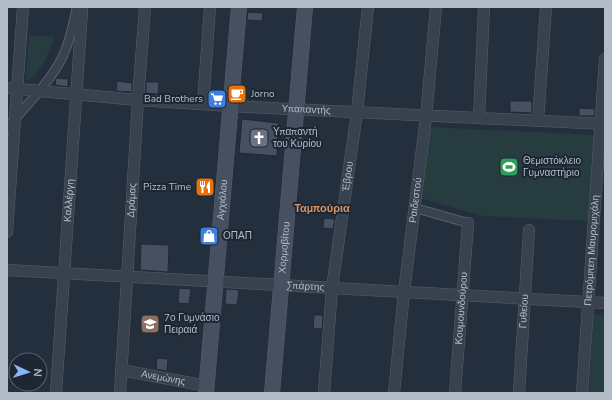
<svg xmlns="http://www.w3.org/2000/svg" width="612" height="400" font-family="'Nunito Sans',sans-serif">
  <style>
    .green { fill: #263c3f }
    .building { fill: #455162; stroke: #1f2835 }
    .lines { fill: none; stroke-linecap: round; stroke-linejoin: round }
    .pedestrian-casing { stroke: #565f6c; stroke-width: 10 }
    .minor-casing { stroke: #565f6c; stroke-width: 12 }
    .secondary-casing { stroke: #565f6c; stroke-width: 16 }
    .pedestrian { stroke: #38414e; stroke-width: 8 }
    .minor { stroke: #38414e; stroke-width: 11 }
    .secondary { stroke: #465061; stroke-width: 15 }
    .labels { text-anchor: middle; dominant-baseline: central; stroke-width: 4; stroke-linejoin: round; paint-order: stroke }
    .poi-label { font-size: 10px; fill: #b4bcc9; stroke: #1d2633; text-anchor: start }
    .street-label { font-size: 10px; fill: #b4bcc9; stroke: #1d2633 }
    .neighbourhood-label { font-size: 11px; font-weight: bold; fill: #d59563; stroke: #1d2633 }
  </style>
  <rect width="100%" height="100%" fill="#242f3e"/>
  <path class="green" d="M 29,35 L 55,37 C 49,53 43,69 29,80 L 26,80 L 26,78 Z
    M 430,127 L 594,135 L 589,221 L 483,216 L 422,199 Z
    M 593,314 L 605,315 L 605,393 L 589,393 Z"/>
  <path class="building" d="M 248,12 L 263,13 L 262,21 L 247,20 Z
    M 56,78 L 68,79 L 68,87 L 55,85 Z
    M 117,81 L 132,83 L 132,92 L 116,91 Z
    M 146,82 L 159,82 L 158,94 L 146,93 Z
    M 510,101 L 532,101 L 532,113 L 510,112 Z
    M 579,108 L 595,109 L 594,116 L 579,116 Z
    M 242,119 L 278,123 L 277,156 L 239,153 Z
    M 324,218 L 335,219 L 333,229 L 323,228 Z
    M 141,244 L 169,245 L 168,272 L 140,270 Z
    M 179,288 L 191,289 L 189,304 L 178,303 Z
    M 226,289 L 239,290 L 237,305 L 225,304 Z
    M 314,315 L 323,315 L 322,329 L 313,328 Z
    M 157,358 L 168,359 L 167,371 L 156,369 Z"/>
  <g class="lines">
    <g class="pedestrian-casing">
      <path id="pedestrian" d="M 7,128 C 25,107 50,82 62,58 C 70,42 73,24 77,7
        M 415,208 L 468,223"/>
    </g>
    <g class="minor-casing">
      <g id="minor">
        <path id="s1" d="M 7,88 L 138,100 L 230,106 L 605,124"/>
        <path d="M 203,104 L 210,7"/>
        <path d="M 479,118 L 484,7"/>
        <path d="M 538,121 L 546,7"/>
        <path d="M 7,232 L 23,7"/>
        <path id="s2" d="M 7,270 L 605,303"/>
        <path id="s3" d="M 121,370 L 207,386"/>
        <path id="s4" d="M 56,393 L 82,11"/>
        <path id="s5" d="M 120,393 L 138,100 L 145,7"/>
        <path id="s6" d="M 324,393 L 332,288 L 357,112 L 368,7"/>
        <path id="s7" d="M 394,393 L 404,292 L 426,117 L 436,7"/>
        <path id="s8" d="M 455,393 L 468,223"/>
        <path id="s9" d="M 519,393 L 529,230"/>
        <path id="s10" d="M 582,393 L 605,59"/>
      </g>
    </g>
    <g class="secondary-casing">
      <g id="secondary">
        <path id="s11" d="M 206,393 L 239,7"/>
        <path id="s12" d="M 272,393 L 305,7"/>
      </g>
    </g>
    <use href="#pedestrian" class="pedestrian"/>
    <use href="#minor" class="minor"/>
    <use href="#secondary" class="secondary"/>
  </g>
  <defs>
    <g id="cafe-square" transform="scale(1)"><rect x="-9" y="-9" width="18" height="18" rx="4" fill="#e8710a" stroke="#1d2633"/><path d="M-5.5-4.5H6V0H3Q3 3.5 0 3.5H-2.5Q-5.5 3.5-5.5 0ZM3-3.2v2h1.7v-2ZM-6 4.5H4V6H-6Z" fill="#fff"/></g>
    <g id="supermarket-square" transform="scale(1)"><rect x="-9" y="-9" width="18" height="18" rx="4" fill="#3f7fe0" stroke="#1d2633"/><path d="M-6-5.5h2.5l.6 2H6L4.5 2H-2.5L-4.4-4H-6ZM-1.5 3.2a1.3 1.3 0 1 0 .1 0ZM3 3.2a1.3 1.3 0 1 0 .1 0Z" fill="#fff"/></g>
    <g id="church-square" transform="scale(1)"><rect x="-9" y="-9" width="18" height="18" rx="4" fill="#6b7280" stroke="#1d2633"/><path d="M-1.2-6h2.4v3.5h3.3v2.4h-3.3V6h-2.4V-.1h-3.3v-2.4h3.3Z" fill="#fff"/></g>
    <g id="stadium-square" transform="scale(1)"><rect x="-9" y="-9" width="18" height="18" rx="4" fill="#2e9e5b" stroke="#1d2633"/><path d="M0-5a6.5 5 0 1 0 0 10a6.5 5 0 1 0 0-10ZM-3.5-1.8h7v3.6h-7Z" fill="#fff"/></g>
    <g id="restaurant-square" transform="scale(1)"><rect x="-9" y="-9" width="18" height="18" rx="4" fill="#e8710a" stroke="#1d2633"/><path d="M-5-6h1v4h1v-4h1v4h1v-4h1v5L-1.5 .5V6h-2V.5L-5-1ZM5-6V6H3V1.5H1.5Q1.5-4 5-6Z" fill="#fff"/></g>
    <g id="shop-square" transform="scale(1)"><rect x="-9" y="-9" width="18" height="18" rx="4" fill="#3f7fe0" stroke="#1d2633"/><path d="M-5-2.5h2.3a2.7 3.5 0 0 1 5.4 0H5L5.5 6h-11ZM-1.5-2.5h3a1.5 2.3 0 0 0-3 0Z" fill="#fff"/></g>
    <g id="school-square" transform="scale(1)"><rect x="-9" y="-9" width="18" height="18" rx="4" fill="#8d6e63" stroke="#1d2633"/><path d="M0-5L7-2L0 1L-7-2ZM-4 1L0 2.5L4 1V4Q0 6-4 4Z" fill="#fff"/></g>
  </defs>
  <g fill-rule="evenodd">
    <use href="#cafe-square" x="237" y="94"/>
    <use href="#supermarket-square" x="217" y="99"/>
    <use href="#church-square" x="259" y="138"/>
    <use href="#stadium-square" x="509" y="167"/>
    <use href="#restaurant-square" x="205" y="187"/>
    <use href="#shop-square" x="209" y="236"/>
    <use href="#school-square" x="150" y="324"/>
  </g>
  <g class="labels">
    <g class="poi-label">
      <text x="251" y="94">Jorno</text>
      <text x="203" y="99" text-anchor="end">Bad Brothers</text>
      <text x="273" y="132">Υπαπαντή<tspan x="273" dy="12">του Κυρίου</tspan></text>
      <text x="523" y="161">Θεμιστόκλειο<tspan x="523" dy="12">Γυμναστήριο</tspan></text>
      <text x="191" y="187" text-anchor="end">Pizza Time</text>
      <text x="223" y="236">ΟΠΑΠ</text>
      <text x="164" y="318">7ο Γυμνάσιο<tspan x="164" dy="12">Πειραιά</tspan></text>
    </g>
    <g class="street-label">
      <text stroke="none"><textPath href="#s1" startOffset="300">Υπαπαντής</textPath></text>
      <text stroke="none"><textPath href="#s6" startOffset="218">Έβρου</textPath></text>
      <text stroke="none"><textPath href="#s4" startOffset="193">Καλλέργη</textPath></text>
      <text stroke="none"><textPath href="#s5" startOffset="193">Δράμας</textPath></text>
      <text stroke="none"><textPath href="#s11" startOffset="194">Αγχιάλου</textPath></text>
      <text stroke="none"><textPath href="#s7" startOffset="194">Ραιδεστού</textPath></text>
      <text stroke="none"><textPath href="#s12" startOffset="146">Χορμοβίτου</textPath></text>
      <text stroke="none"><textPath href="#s10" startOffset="143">Πετρόμπεη Μαυρομιχάλη</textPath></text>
      <text stroke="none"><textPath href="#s2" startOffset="299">Σπάρτης</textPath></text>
      <text stroke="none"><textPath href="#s8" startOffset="85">Κουμουνδούρου</textPath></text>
      <text stroke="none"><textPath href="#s9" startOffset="82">Γυθείου</textPath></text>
      <text stroke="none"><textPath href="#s3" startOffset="43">Ανεμώνης</textPath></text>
    </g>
    <g class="neighbourhood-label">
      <text x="322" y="208">Ταμπούρια</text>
    </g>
  </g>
  <rect width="612" height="400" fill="none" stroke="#b4bcc9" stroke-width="16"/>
  <g transform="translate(28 372) rotate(94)"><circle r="19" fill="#1d2633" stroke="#59626f"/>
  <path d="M0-3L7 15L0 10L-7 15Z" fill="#8ab4f8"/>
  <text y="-6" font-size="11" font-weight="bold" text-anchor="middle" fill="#b4bcc9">N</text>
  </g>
</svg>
